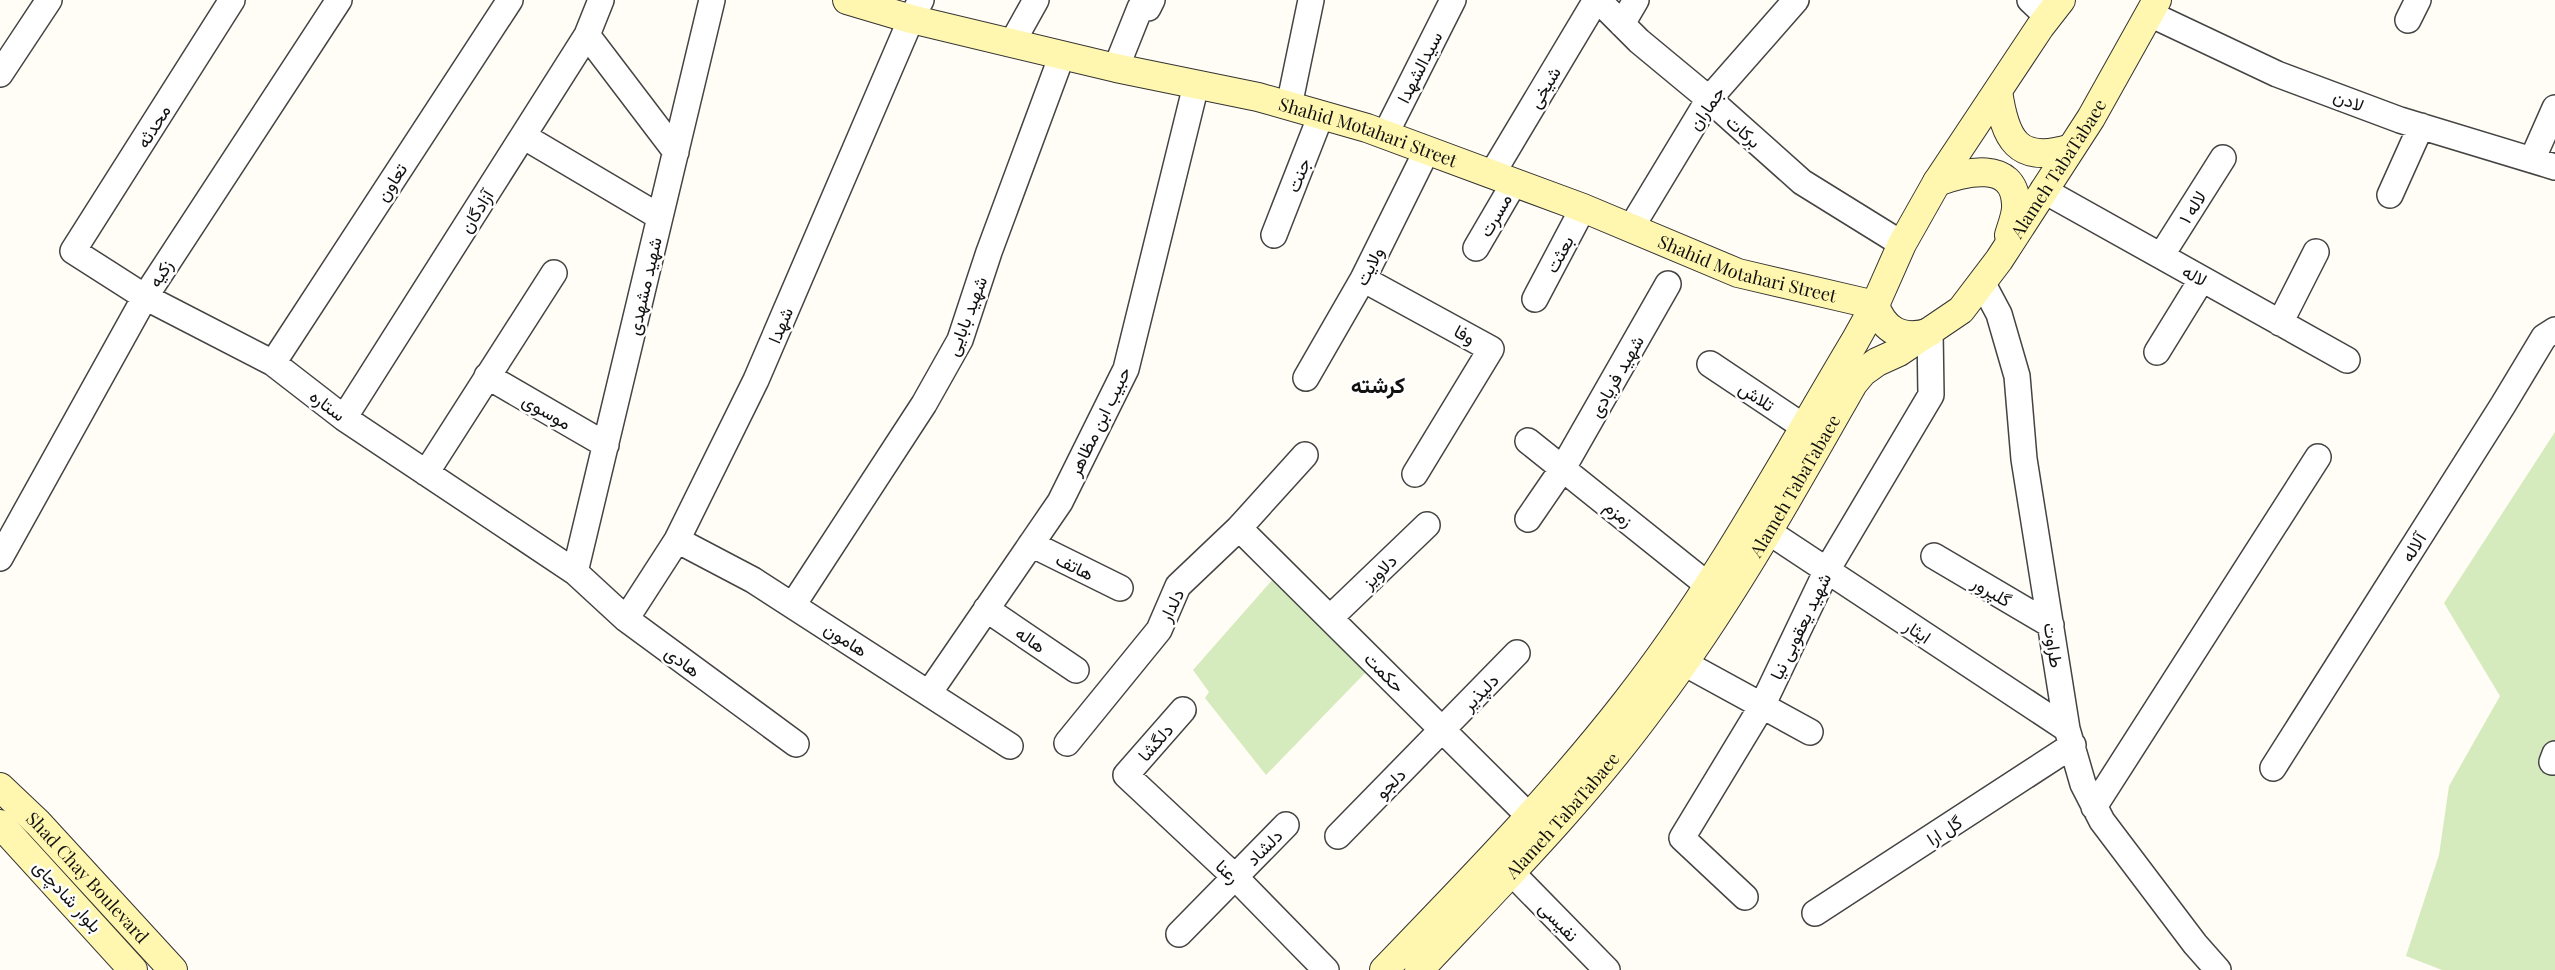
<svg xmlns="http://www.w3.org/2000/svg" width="2555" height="970" font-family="'Playfair Display',Vazirmatn,serif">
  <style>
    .green { fill: #d5ebbd }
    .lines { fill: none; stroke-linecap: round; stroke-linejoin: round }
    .street-casing { stroke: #444; stroke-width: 28 }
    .secondary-casing { stroke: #333; stroke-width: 30 }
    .street { stroke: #fff; stroke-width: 25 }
    .secondary { stroke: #fff6b0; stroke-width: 28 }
    .labels { text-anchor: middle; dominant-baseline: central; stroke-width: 5; stroke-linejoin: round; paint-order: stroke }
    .street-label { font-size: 18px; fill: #111; stroke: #fff }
    .district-label { font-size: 22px; font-weight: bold; fill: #111; stroke: #fff }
  </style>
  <rect width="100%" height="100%" fill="#fffdf5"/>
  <path class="green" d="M 2555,432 L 2555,970 L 2442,970 L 2406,956 L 2439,855 L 2449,786 L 2500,696 L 2444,603 Z
    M 1274,578 L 1367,671 L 1266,775 L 1205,698 L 1209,692 L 1193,670 Z"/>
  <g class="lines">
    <g class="street-casing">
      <path id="street" d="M 232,0 L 73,251 L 145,297 L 273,363 L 344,418 L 575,572 L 626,619 L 796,744
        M 1601,0 L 1605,7 L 1639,41 L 1709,99 L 1802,182 L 1902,244
        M 2030,0 L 2048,17
        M 2150,14 L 2277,74 L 2400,120 L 2555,167
        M 2408,20 L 2418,0
        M 1622,24 L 1636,0
        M 587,35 L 676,152
        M 1012,43 L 1036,0
        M 1116,68 L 1140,8 L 1148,8 L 1152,0
        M 0,74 L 49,0
        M 1289,106 L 1311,0
        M 1385,135 L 1453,0
        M 523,136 L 660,217
        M 2532,160 L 2555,108
        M 1492,174 L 1596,0
        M 2043,190 L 2347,360
        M 2390,195 L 2421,126
        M 1631,228 L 1709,99 L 1796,0
        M 1274,235 L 1321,115
        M 1476,248 L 1514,183
        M 2161,256 L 2223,158
        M 1363,279 L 1491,349 L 1415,474
        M 1982,282 L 1999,314 L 2017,376 L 2024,459 L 2067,729 L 2083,784 L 2102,821 L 2195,944 L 2218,970
        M 1535,299 L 1583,208
        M 2280,323 L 2316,252
        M 2157,352 L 2202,279
        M 273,363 L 510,0
        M 1710,364 L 1804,427
        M 487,376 L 606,445
        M 1306,378 L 1363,279 L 1427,150
        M 344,418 L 587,35 L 601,0
        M 1528,441 L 1709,586
        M 426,473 L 554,273
        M 1528,519 L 1563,468 L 1668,284
        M 1239,528 L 1530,817
        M 1769,532 L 2067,729
        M 677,540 L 753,580 L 1010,746
        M 1031,544 L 1120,588
        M 1934,556 L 2051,625
        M 0,558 L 145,297 L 339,0
        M 575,572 L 712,0
        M 793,605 L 924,404 L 960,340 L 989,252 L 1062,55
        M 986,609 L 1076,670
        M 1330,618 L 1427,525
        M 626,619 L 677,540 L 756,380 L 911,19 L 921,0
        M 1684,663 L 1810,732
        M 929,693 L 1060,502 L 1126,369 L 1196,85
        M 1183,710 L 1126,775 L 1235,877 L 1326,970
        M 1067,743 L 1159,630 L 1178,586 L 1239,528 L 1305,455
        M 2552,762 L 2555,754
        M 2273,768 L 2503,405 L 2544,337 L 2555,330
        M 2094,807 L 2318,457
        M 1338,836 L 1517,653
        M 1512,873 L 1607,970
        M 1745,897 L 1682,838 L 1762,706 L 1827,570 L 1931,395 L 1930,331
        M 1815,913 L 2073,745
        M 1179,934 L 1286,825"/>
    </g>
    <g class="secondary-casing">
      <g id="secondary">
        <path id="s1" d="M 847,0 L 911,19 L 1116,68 L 1258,97 L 1367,128 L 1583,208 L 1738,273 L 1875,305 C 1884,331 1903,341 1930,332"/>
        <path d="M 1998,91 C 2005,139 2017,165 2071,148"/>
        <path d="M 1937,182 C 1964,172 2014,159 2016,204 C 2017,213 2012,225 2009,235"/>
        <path id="s2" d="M 0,787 L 38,823 L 173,970"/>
        <path d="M 0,824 L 133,970"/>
        <path d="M 1384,970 C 1468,883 1552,797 1626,702 C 1714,590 1782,463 1855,341 L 1875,305 L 1902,244 L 1937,182 L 2040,27 L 2061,0"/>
        <path id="s3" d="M 1419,970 C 1500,884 1584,800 1654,704 C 1730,603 1791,493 1853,384 L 1863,372 L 1877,362 L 1899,352 L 1961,310 L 1999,260 L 2091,118 L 2157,0"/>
      </g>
    </g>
    <use href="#street" class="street"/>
    <use href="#secondary" class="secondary"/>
  </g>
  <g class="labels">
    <g class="street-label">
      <text transform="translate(1419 67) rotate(-63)">سیدالشهدا</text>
      <text transform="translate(1544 87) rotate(-59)">شیخی</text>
      <text transform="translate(2349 100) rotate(22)">لادن</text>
      <text transform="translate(1706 108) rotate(-55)">جماران</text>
      <text transform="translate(153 126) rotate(-58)">محدثه</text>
      <text transform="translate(1744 131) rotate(42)">برکات</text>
      <text stroke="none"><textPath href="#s1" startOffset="538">Shahid Motahari Street</textPath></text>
      <text stroke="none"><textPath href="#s3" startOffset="1036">Alameh TabaTabaee</textPath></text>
      <text transform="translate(1298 175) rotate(-69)">جنت</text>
      <text transform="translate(391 182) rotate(-57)">تعاون</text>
      <text transform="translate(2192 207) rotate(-58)">لاله ۱</text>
      <text transform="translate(476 211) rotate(-58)">آزادگان</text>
      <text transform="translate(1495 215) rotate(-60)">مسرت</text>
      <text transform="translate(1559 254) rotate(-62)">بعثت</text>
      <text transform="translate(1369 266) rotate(-63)">ولایت</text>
      <text stroke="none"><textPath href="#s1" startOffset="942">Shahid Motahari Street</textPath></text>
      <text transform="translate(160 273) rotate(-57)">زکیه</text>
      <text transform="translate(2195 275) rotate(29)">لاله</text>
      <text transform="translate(644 286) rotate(-77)">شهید مشهدی</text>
      <text transform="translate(966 316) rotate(-69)">شهید بابایی</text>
      <text transform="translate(780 325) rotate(-67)">شهدا</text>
      <text transform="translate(1465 334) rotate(29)">وفا</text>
      <text transform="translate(1616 376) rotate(-60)">شهید فریادی</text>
      <text transform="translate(1757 396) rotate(34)">تلاش</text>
      <text transform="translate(328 405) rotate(37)">ستاره</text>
      <text transform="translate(547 411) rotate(30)">موسوی</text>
      <text transform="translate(1099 421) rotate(-64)">حبیب ابن مظاهر</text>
      <text stroke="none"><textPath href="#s3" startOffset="615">Alameh TabaTabaee</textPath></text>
      <text transform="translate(1619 513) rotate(39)">زمزم</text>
      <text transform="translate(2413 547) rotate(-58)">آلاله</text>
      <text transform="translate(1075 566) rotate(26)">هاتف</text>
      <text transform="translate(1379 571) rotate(-44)">دلاویز</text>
      <text transform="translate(1992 591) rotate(31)">گلپرور</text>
      <text transform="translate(1171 605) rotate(-64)">دلدار</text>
      <text transform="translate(1800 626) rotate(-64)">شهید یعقوبی نیا</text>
      <text transform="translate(1918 631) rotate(34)">ایثار</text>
      <text transform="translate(846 639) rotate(33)">هامون</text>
      <text transform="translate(1031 639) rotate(34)">هاله</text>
      <text transform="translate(2054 645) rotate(81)">طراوت</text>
      <text transform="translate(683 661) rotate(36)">هادی</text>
      <text transform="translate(1385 672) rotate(45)">حکمت</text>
      <text transform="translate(1480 692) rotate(-46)">دلپذیر</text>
      <text transform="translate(1155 742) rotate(-49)">دلگشا</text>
      <text transform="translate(1390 783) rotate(-45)">دلجو</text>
      <text stroke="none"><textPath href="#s3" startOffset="211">Alameh TabaTabaee</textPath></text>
      <text transform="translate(1944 830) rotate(-33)">گل ارا</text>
      <text transform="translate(1264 847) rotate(-45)">دلشاد</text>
      <text transform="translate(1228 871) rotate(44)">رعنا</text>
      <text stroke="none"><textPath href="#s2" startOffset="126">Shad Chay Boulevard</textPath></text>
      <text transform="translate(68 896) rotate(47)">بلوار شادچای</text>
      <text transform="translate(1559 921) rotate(46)">نفیسی</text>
    </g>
    <g class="district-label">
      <text x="1378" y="384">کرشته</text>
    </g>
  </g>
</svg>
